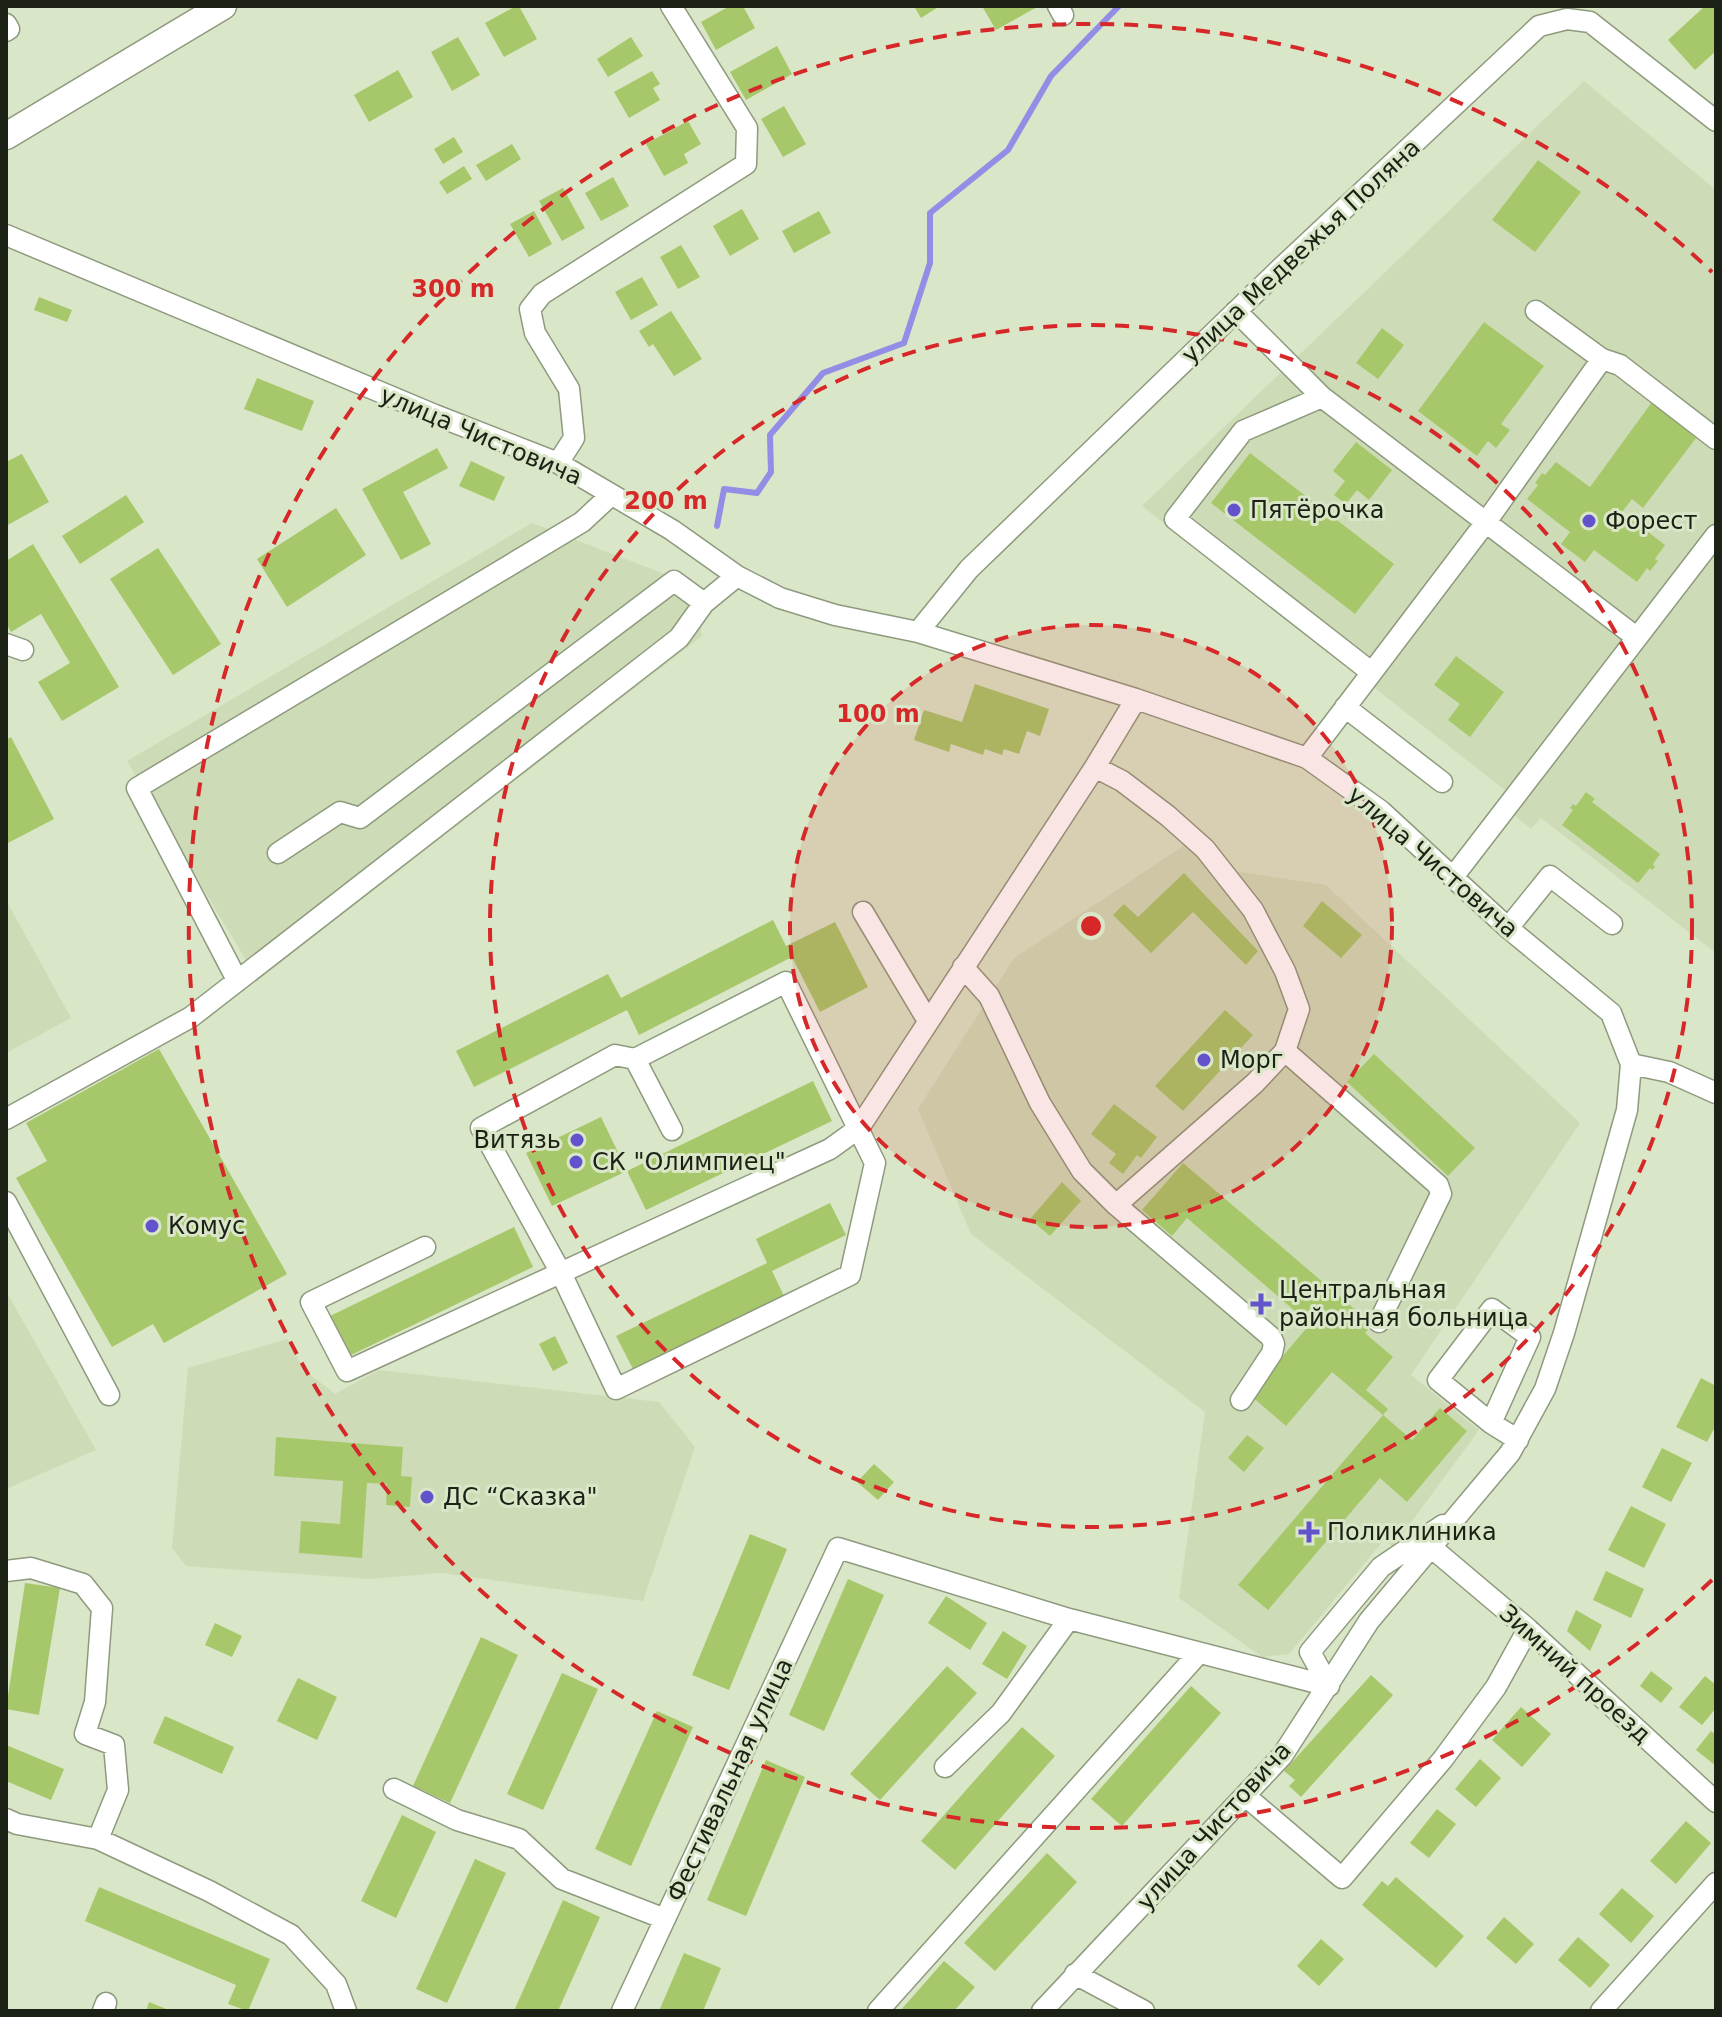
<svg xmlns="http://www.w3.org/2000/svg" width="1722" height="2017" font-family="'DejaVu Sans',sans-serif">
  <style>
    .built { fill: #cddcb7 }
    .lines { fill: none; stroke-linecap: round; stroke-linejoin: round }
    .stream { stroke: #928ee6; stroke-width: 6 }
    .building { fill: #a7c86a }
    .minor-casing { stroke: #8e9a7d; stroke-width: 23 }
    .major-casing { stroke: #8e9a7d; stroke-width: 29 }
    .minor { stroke: #fff; stroke-width: 20 }
    .major { stroke: #fff; stroke-width: 26 }
    .ring { fill: none; stroke: #d62828; stroke-width: 4; stroke-dasharray: 14 10 }
    .poi-dot { fill: #6253cc; stroke: #d9e6c7; stroke-width: 3 }
    .labels { text-anchor: middle; dominant-baseline: central; stroke-width: 6; stroke-linejoin: round; paint-order: stroke }
    .street-label { font-size: 24px; fill: #1c2115; stroke: #d9e6c7 }
    .poi-label { font-size: 24px; fill: #1c2115; stroke: #d9e6c7; text-anchor: start }
    .centre { fill: #d62828; stroke: #d9e6c7; stroke-width: 4 }
    .ring-label { font-size: 24px; text-anchor: middle; font-weight: bold; fill: #d62828; stroke: #d9e6c7; stroke-width: 6; stroke-linejoin: round; paint-order: stroke }
  </style>
  <rect width="100%" height="100%" fill="#d9e6c7"/>
  <path class="built" d="M 1584,81 L 1716,190 L 1716,953 L 1541,818 L 1531,829 L 1512,813 L 1519,801 L 1142,506 Z
    M 532,523 L 693,585 L 702,636 L 258,980 L 127,761 Z
    M 1201,834 L 1234,871 L 1326,885 L 1580,1123 L 1411,1375 L 1479,1430 L 1393,1547 L 1384,1540 L 1289,1654 L 1262,1657 L 1179,1598 L 1205,1412 L 971,1234 L 918,1109 L 1014,958 Z
    M 6,900 L 71,1018 L 6,1053 Z
    M 6,1291 L 96,1450 L 6,1489 Z
    M 288,1339 L 303,1369 L 335,1394 L 379,1370 L 659,1402 L 695,1447 L 643,1601 L 441,1573 L 370,1579 L 186,1566 L 172,1548 L 188,1368 Z"/>
  <g class="lines">
    <path class="stream" d="M 717,526 L 724,489 L 757,493 L 771,472 L 770,435 L 823,373 L 904,343 L 930,263 L 930,213 L 1008,150 L 1051,76 L 1119,6"/>
  </g>
  <path class="building" d="M 516,6 L 519,6 L 537,39 L 504,57 L 485,23 Z
    M 730,6 L 743,6 L 755,28 L 716,50 L 701,22 Z
    M 914,6 L 940,6 L 921,18 Z
    M 982,6 L 1039,6 L 996,30 Z
    M 1705,6 L 1716,6 L 1716,51 L 1695,70 L 1668,40 Z
    M 458,37 L 480,75 L 452,91 L 431,52 Z
    M 631,37 L 643,56 L 608,77 L 597,59 Z
    M 777,46 L 792,74 L 746,100 L 730,72 Z
    M 398,70 L 413,97 L 369,122 L 354,95 Z
    M 652,71 L 660,84 L 653,88 L 660,100 L 629,118 L 614,92 Z
    M 784,106 L 806,144 L 783,157 L 761,119 Z
    M 688,121 L 701,144 L 684,154 L 688,163 L 664,176 L 646,144 Z
    M 454,137 L 463,152 L 443,164 L 434,149 Z
    M 512,144 L 521,159 L 486,181 L 476,165 Z
    M 1538,160 L 1581,192 L 1535,252 L 1492,220 Z
    M 464,166 L 472,179 L 447,194 L 439,182 Z
    M 613,177 L 629,206 L 601,221 L 585,193 Z
    M 563,188 L 585,228 L 562,241 L 539,201 Z
    M 742,209 L 759,239 L 730,256 L 713,226 Z
    M 534,211 L 552,244 L 529,257 L 510,224 Z
    M 819,211 L 831,233 L 794,253 L 782,231 Z
    M 681,245 L 700,277 L 678,289 L 660,257 Z
    M 642,277 L 658,305 L 631,320 L 615,292 Z
    M 39,297 L 72,310 L 67,322 L 34,310 Z
    M 671,311 L 702,359 L 674,376 L 653,344 L 649,347 L 639,331 Z
    M 1484,322 L 1544,366 L 1501,424 L 1510,430 L 1496,448 L 1488,441 L 1477,456 L 1418,411 Z
    M 1382,328 L 1404,345 L 1378,379 L 1356,363 Z
    M 257,378 L 314,401 L 302,431 L 244,409 Z
    M 1652,402 L 1671,417 L 1674,413 L 1688,423 L 1684,428 L 1696,438 L 1643,508 L 1632,499 L 1622,512 L 1665,545 L 1655,559 L 1658,561 L 1650,571 L 1647,568 L 1637,582 L 1594,550 L 1585,562 L 1561,544 L 1570,532 L 1527,499 L 1538,485 L 1535,483 L 1542,473 L 1545,475 L 1556,462 L 1590,487 Z
    M 1356,442 L 1392,470 L 1369,500 L 1357,490 L 1346,504 L 1334,495 L 1345,481 L 1333,471 Z
    M 437,448 L 448,468 L 403,492 L 431,544 L 401,560 L 362,489 Z
    M 1250,453 L 1394,564 L 1355,614 L 1211,503 Z
    M 22,454 L 49,502 L 6,526 L 6,462 Z
    M 471,461 L 505,477 L 494,501 L 459,486 Z
    M 126,495 L 144,522 L 80,564 L 62,536 Z
    M 336,508 L 366,555 L 287,607 L 257,559 Z
    M 33,544 L 119,687 L 62,721 L 38,682 L 70,663 L 41,614 L 11,632 L 6,623 L 6,561 Z
    M 158,548 L 221,644 L 173,675 L 110,579 Z
    M 1456,656 L 1504,692 L 1470,737 L 1448,720 L 1460,704 L 1434,685 Z
    M 975,684 L 1049,709 L 1040,736 L 1027,731 L 1019,754 L 1004,749 L 1002,755 L 985,749 L 983,755 L 951,744 L 949,752 L 914,740 L 924,710 L 962,722 Z
    M 11,737 L 54,819 L 6,844 L 6,740 Z
    M 1586,792 L 1595,799 L 1592,802 L 1660,854 L 1653,864 L 1655,867 L 1652,870 L 1650,868 L 1638,883 L 1562,825 L 1573,810 L 1570,808 L 1573,804 L 1576,806 Z
    M 1184,873 L 1258,951 L 1246,965 L 1193,912 L 1151,953 L 1113,915 L 1124,904 L 1138,917 Z
    M 1322,901 L 1362,935 L 1341,958 L 1303,926 Z
    M 773,920 L 786,946 L 835,922 L 868,987 L 820,1012 L 792,957 L 639,1035 L 627,1010 L 474,1087 L 456,1051 L 608,974 L 621,998 Z
    M 1225,1010 L 1253,1035 L 1183,1111 L 1155,1086 Z
    M 159,1049 L 287,1274 L 164,1343 L 153,1324 L 112,1347 L 16,1178 L 47,1161 L 26,1123 Z
    M 1374,1054 L 1475,1148 L 1448,1176 L 1347,1082 Z
    M 813,1081 L 832,1121 L 646,1210 L 627,1171 Z
    M 1114,1104 L 1157,1137 L 1141,1158 L 1137,1155 L 1123,1174 L 1109,1163 L 1116,1154 L 1091,1134 Z
    M 601,1117 L 627,1171 L 552,1206 L 526,1153 Z
    M 1183,1163 L 1372,1324 L 1365,1333 L 1393,1357 L 1366,1390 L 1388,1409 L 1383,1415 L 1332,1372 L 1286,1426 L 1250,1395 L 1310,1324 L 1187,1218 L 1172,1236 L 1142,1210 Z
    M 1062,1182 L 1081,1201 L 1050,1236 L 1030,1219 Z
    M 830,1203 L 846,1235 L 772,1271 L 785,1298 L 634,1371 L 616,1336 L 767,1263 L 756,1239 Z
    M 514,1227 L 533,1267 L 347,1357 L 328,1317 Z
    M 555,1336 L 568,1363 L 553,1371 L 539,1344 Z
    M 1701,1378 L 1716,1386 L 1716,1425 L 1707,1442 L 1676,1427 Z
    M 1440,1408 L 1467,1431 L 1407,1502 L 1380,1478 L 1268,1610 L 1238,1585 L 1383,1415 L 1412,1440 Z
    M 1247,1435 L 1264,1448 L 1244,1472 L 1228,1458 Z
    M 276,1437 L 403,1447 L 401,1476 L 412,1477 L 410,1507 L 386,1505 L 387,1484 L 367,1483 L 362,1558 L 299,1553 L 301,1521 L 340,1524 L 343,1481 L 274,1476 Z
    M 1662,1448 L 1692,1463 L 1671,1502 L 1642,1487 Z
    M 874,1464 L 894,1482 L 878,1500 L 857,1482 Z
    M 1631,1506 L 1666,1524 L 1644,1568 L 1608,1550 Z
    M 750,1534 L 787,1549 L 729,1690 L 692,1675 Z
    M 1606,1571 L 1644,1589 L 1631,1618 L 1593,1600 Z
    M 848,1579 L 884,1595 L 824,1731 L 789,1715 Z
    M 25,1583 L 60,1588 L 39,1715 L 6,1709 Z
    M 946,1596 L 987,1623 L 970,1650 L 928,1623 Z
    M 1576,1610 L 1602,1625 L 1590,1651 L 1567,1631 Z
    M 215,1623 L 242,1636 L 232,1657 L 205,1645 Z
    M 1003,1631 L 1027,1646 L 1007,1679 L 982,1664 Z
    M 481,1637 L 518,1655 L 450,1803 L 413,1786 Z
    M 947,1666 L 977,1693 L 880,1800 L 850,1774 Z
    M 1651,1671 L 1673,1688 L 1661,1703 L 1640,1686 Z
    M 562,1673 L 598,1689 L 543,1810 L 507,1794 Z
    M 1371,1675 L 1393,1695 L 1301,1797 L 1289,1786 L 1295,1780 L 1284,1771 Z
    M 1705,1676 L 1716,1685 L 1716,1708 L 1702,1725 L 1679,1707 Z
    M 298,1678 L 337,1697 L 317,1740 L 277,1721 Z
    M 1191,1686 L 1221,1713 L 1122,1826 L 1091,1799 Z
    M 1521,1707 L 1551,1734 L 1522,1767 L 1492,1740 Z
    M 657,1711 L 693,1727 L 631,1866 L 595,1849 Z
    M 165,1716 L 234,1747 L 222,1774 L 153,1743 Z
    M 1022,1727 L 1055,1756 L 955,1870 L 921,1841 Z
    M 1711,1731 L 1716,1735 L 1716,1766 L 1696,1750 Z
    M 6,1745 L 64,1769 L 51,1800 L 6,1781 Z
    M 1480,1759 L 1501,1778 L 1476,1807 L 1455,1789 Z
    M 766,1760 L 805,1777 L 746,1916 L 707,1900 Z
    M 1437,1809 L 1456,1824 L 1429,1858 L 1410,1843 Z
    M 402,1815 L 436,1832 L 396,1918 L 361,1901 Z
    M 1686,1821 L 1711,1843 L 1676,1884 L 1650,1861 Z
    M 1047,1853 L 1077,1882 L 995,1971 L 964,1943 Z
    M 475,1859 L 506,1873 L 447,2003 L 416,1989 Z
    M 1396,1877 L 1464,1936 L 1436,1968 L 1362,1905 L 1382,1881 L 1388,1886 Z
    M 99,1887 L 270,1959 L 248,2011 L 228,2004 L 236,1985 L 85,1921 Z
    M 1622,1888 L 1654,1916 L 1631,1943 L 1599,1914 Z
    M 563,1900 L 600,1917 L 558,2011 L 514,2011 Z
    M 1504,1917 L 1534,1944 L 1516,1964 L 1486,1938 Z
    M 1578,1937 L 1610,1965 L 1590,1988 L 1558,1960 Z
    M 1321,1939 L 1344,1959 L 1319,1986 L 1297,1966 Z
    M 684,1953 L 721,1968 L 703,2011 L 659,2011 Z
    M 944,1961 L 975,1987 L 954,2011 L 900,2011 Z
    M 149,2002 L 171,2011 L 146,2011 Z"/>
  <g class="lines">
    <g class="minor-casing">
      <path id="minor" d="M 1058,6 L 1063,15
        M 6,24 L 9,29 L 6,31
        M 6,235 L 435,415 L 558,463 L 672,530 L 737,576 L 780,598 L 835,615 L 918,632 L 1136,699 L 1307,758 L 1381,811 L 1508,928 L 1611,1013 L 1631,1064 L 1627,1110 L 1564,1333 L 1545,1389 L 1510,1453 L 1369,1621 L 1282,1756 L 1042,2011
        M 1236,311 L 1322,397 L 1636,637
        M 1536,311 L 1602,359 L 1620,365 L 1716,439
        M 1322,397 L 1243,431 L 1175,519 L 1371,672
        M 558,463 L 574,438 L 569,389 L 535,333 L 530,309 L 542,294 L 746,164 L 747,128 L 671,6
        M 918,632 L 969,569 L 1281,268 L 1539,26 L 1567,19 L 1590,22 L 1716,121
        M 6,644 L 23,650
        M 1345,707 L 1442,782
        M 1307,758 L 1486,522 L 1602,359
        M 1095,767 L 1122,781 L 1168,816 L 1205,849 L 1253,910 L 1285,971 L 1299,1009 L 1285,1051 L 1255,1083 L 1116,1205
        M 278,853 L 340,812 L 360,818 L 674,581 L 704,603
        M 1453,877 L 1716,535
        M 863,912 L 928,1021
        M 1508,928 L 1550,876 L 1612,924
        M 963,967 L 989,996 L 1040,1103 L 1082,1171 L 1116,1205 L 1271,1337 L 1274,1344 L 1272,1353 L 1241,1400
        M 237,980 L 137,788 L 582,522 L 611,495
        M 786,982 L 875,1163 L 850,1275 L 616,1389 L 561,1273 L 481,1128 L 615,1055 L 635,1059 Z
        M 1285,1051 L 1438,1185 L 1441,1194 L 1379,1322
        M 635,1059 L 672,1130
        M 1631,1064 L 1669,1072 L 1716,1093
        M 6,1119 L 191,1017 L 679,638 L 704,603 L 737,576
        M 6,1202 L 109,1395
        M 425,1247 L 311,1302 L 347,1371 L 830,1149 L 859,1128 L 1095,767 L 1136,699
        M 1491,1423 L 1530,1337 L 1492,1309 L 1438,1380 L 1491,1423 L 1518,1440
        M 1432,1548 L 1528,1629 L 1716,1802
        M 6,1571 L 31,1568 L 83,1584 L 102,1608 L 95,1702 L 85,1734 L 114,1745 L 118,1790 L 98,1839
        M 1329,1686 L 1310,1652 L 1381,1567 L 1443,1525
        M 945,1767 L 1001,1713 L 1069,1619
        M 394,1789 L 457,1820 L 519,1839 L 562,1879 L 665,1919
        M 1249,1799 L 1342,1878 L 1443,1759 L 1496,1687 L 1528,1629
        M 6,1819 L 17,1824 L 98,1839 L 209,1891 L 291,1935 L 336,1984 L 346,2011
        M 1075,1974 L 1144,2011
        M 103,2011 L 106,2003
        M 622,2011 L 838,1548 L 1069,1619 L 1329,1686
        M 878,2011 L 1198,1654
        M 1601,2011 L 1716,1883"/>
    </g>
    <g class="major-casing">
      <path id="major" d="M 6,136 L 223,6"/>
    </g>
    <use href="#minor" class="minor"/>
    <use href="#major" class="major"/>
  </g>
  <circle cx="1091" cy="926" r="301" fill="#d62828" fill-opacity=".12"/>
  <g class="ring">
    <circle cx="1091" cy="926" r="301"/>
    <circle cx="1091" cy="926" r="601"/>
    <path d="M1712 1580A902 902 0 1 1 1712 272"/>
  </g>
  <g class="poi-dot">
    <circle cx="1234" cy="510" r="8"/>
    <circle cx="1589" cy="521" r="8"/>
    <circle cx="1204" cy="1060" r="8"/>
    <circle cx="577" cy="1140" r="8"/>
    <circle cx="576" cy="1162" r="8"/>
    <circle cx="152" cy="1226" r="8"/>
    <path d="M1257 1292h8v8h8v8h-8v8h-8v-8h-8v-8h8z"/>
    <circle cx="427" cy="1497" r="8"/>
    <path d="M1305 1520h8v8h8v8h-8v8h-8v-8h-8v-8h8z"/>
  </g>
  <g class="labels">
    <g class="street-label">
      <text transform="translate(1301 251) rotate(-43)">улица Медвежья Поляна</text>
      <text transform="translate(481 436) rotate(23)">улица Чистовича</text>
      <text transform="translate(1433 862) rotate(41)">улица Чистовича</text>
      <text transform="translate(1575 1674) rotate(42)">Зимний проезд</text>
      <text transform="translate(730 1780) rotate(-65)">Фестивальная улица</text>
      <text transform="translate(1214 1826) rotate(-48)">улица Чистовича</text>
    </g>
    <g class="poi-label">
      <text x="1250" y="510">Пятёрочка</text>
      <text x="1605" y="521">Форест</text>
      <text x="1220" y="1060">Морг</text>
      <text x="561" y="1140" text-anchor="end">Витязь</text>
      <text x="592" y="1162">СК "Олимпиец"</text>
      <text x="168" y="1226">Комус</text>
      <text x="1279" y="1290">Центральная<tspan x="1279" dy="28">районная больница</tspan></text>
      <text x="443" y="1497">ДС “Сказка"</text>
      <text x="1327" y="1532">Поликлиника</text>
    </g>
  </g>
  <circle cx="1091" cy="926" r="12" class="centre"/>
  <g class="ring-label">
    <text x="453" y="297">300 m</text>
    <text x="666" y="509">200 m</text>
    <text x="878" y="722">100 m</text>
  </g>
  <rect width="1722" height="2017" fill="none" stroke="#1c2115" stroke-width="16"/>
</svg>
